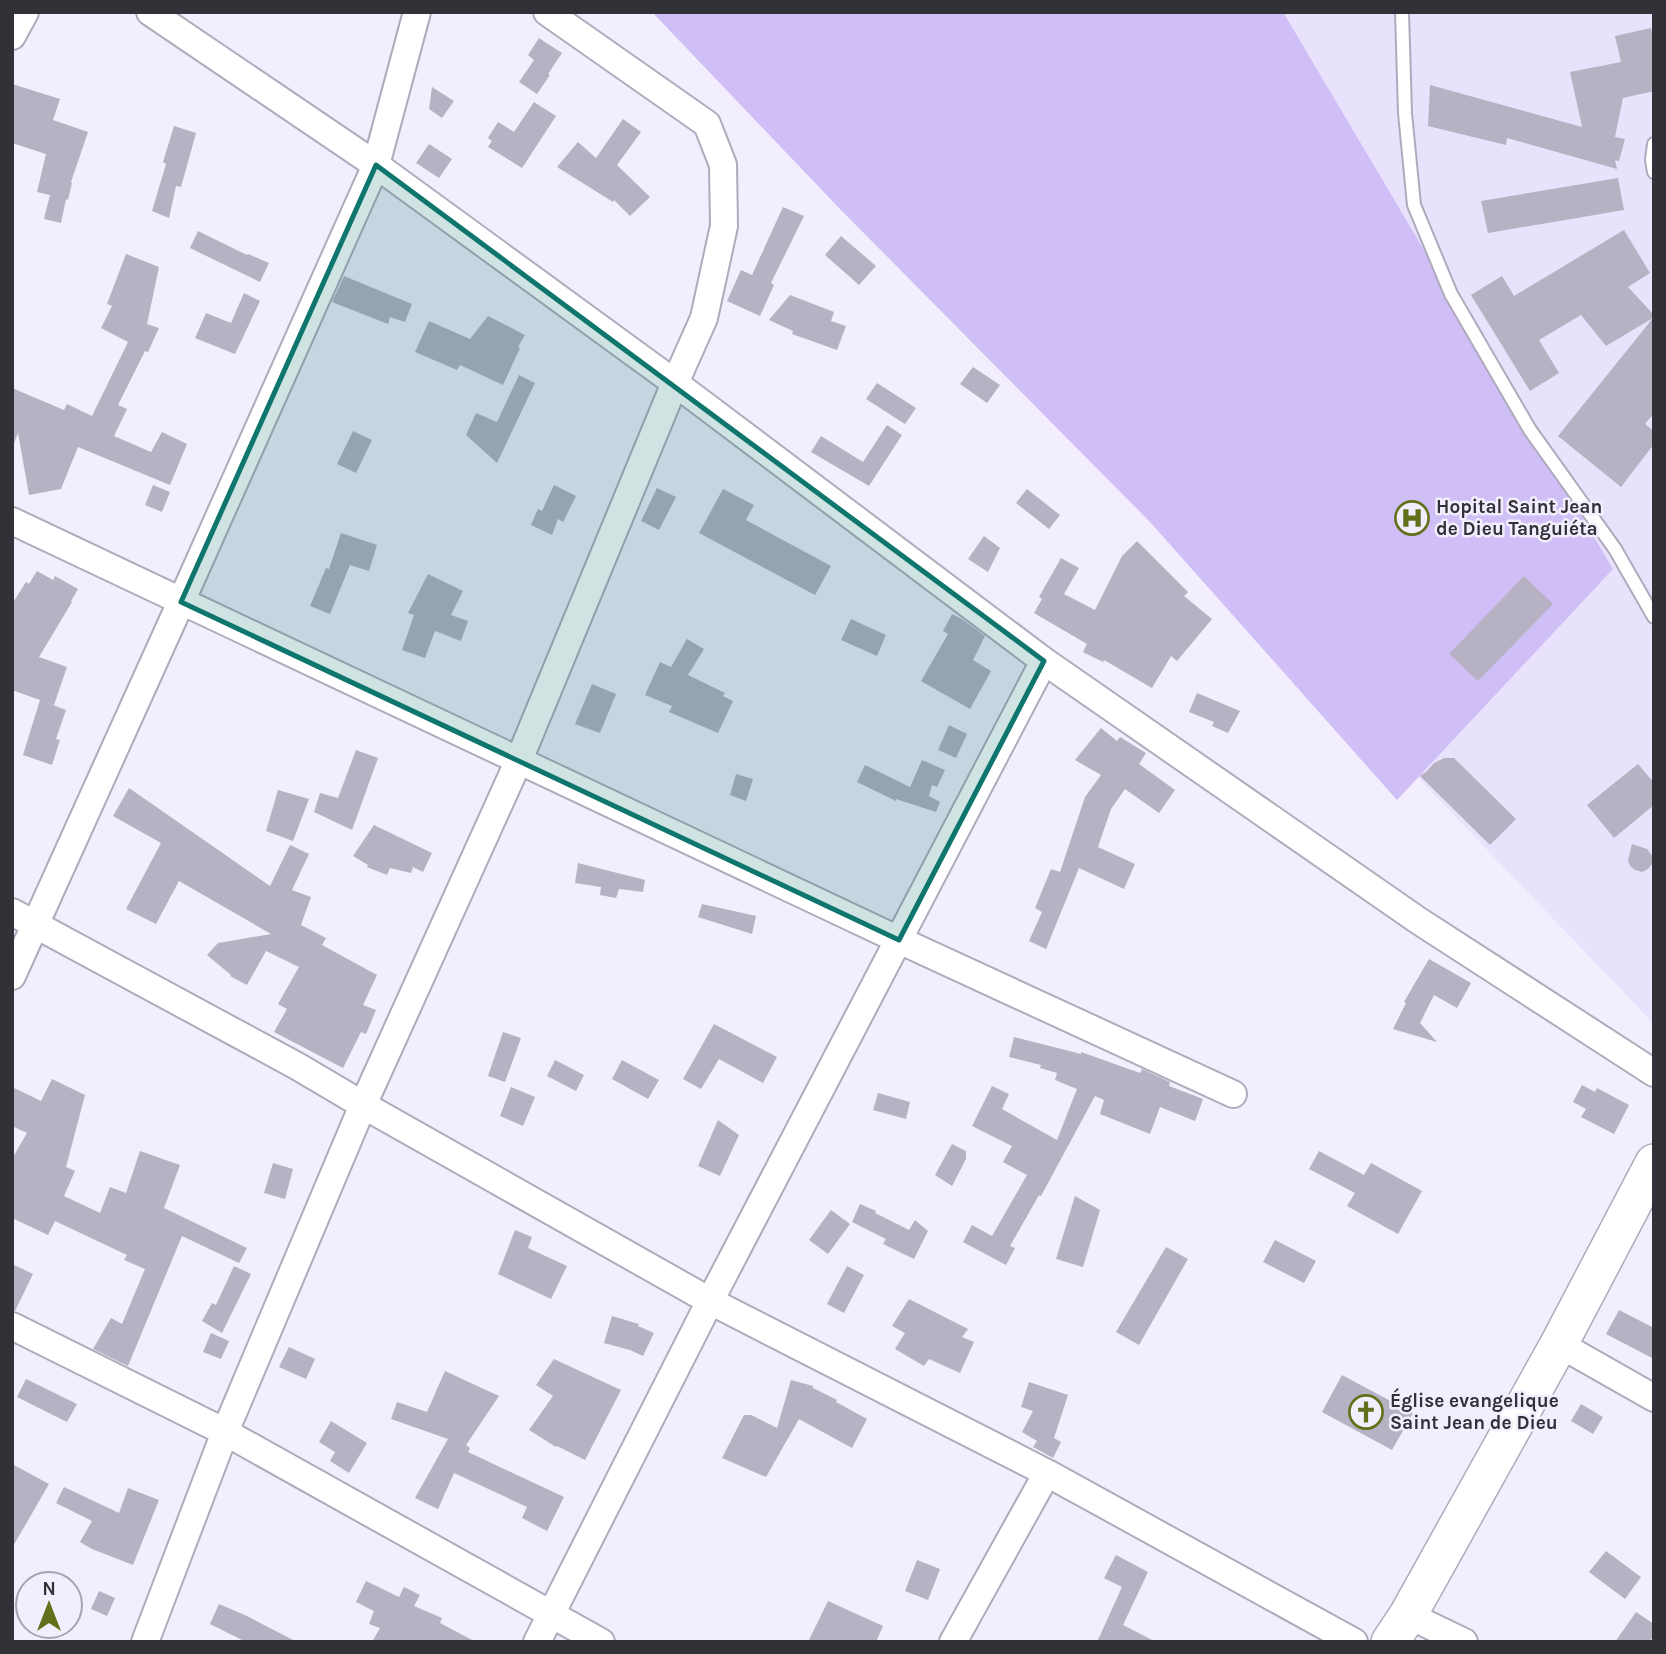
<svg xmlns="http://www.w3.org/2000/svg" width="1666" height="1654" font-family="Karla,sans-serif">
  <style>
    .built { fill: #e9e2fc }
    .green { fill: #cfbff6 }
    .building { fill: #b6b1c3 }
    .lines { fill: none; stroke-linecap: round; stroke-linejoin: round }
    .service-casing { stroke: #afaabc; stroke-width: 16 }
    .minor-casing { stroke: #afaabc; stroke-width: 30 }
    .secondary-casing { stroke: #afaabc; stroke-width: 40 }
    .service { stroke: #fff; stroke-width: 12 }
    .minor { stroke: #fff; stroke-width: 26 }
    .secondary { stroke: #fff; stroke-width: 37 }
    .marked { fill: #0f766e; fill-opacity: 0.2; stroke: #0f766e; stroke-width: 5; stroke-linejoin: round }
    .labels { text-anchor: middle; dominant-baseline: central; stroke-width: 5; stroke-linejoin: round; paint-order: stroke }
    .poi-label { font-size: 19px; font-weight: bold; fill: #333138; stroke: #f2eefd; text-anchor: start }
  </style>
  <rect width="100%" height="100%" fill="#f2eefd"/>
  <path class="built" d="M 685,12 L 1654,12 L 1654,1024 Z"/>
  <path class="green" d="M 652,12 L 1283,12 L 1613,569 L 1397,800 L 1150,522 L 838,207 Z"/>
  <path class="building" d="M 1651,28 L 1654,42 L 1654,91 L 1623,98 L 1615,137 L 1625,139 L 1619,161 L 1615,160 L 1617,169 L 1507,138 L 1506,145 L 1428,126 L 1430,85 L 1582,127 L 1570,72 L 1621,62 L 1615,36 Z
    M 539,38 L 562,53 L 548,74 L 550,75 L 537,94 L 519,82 L 534,60 L 528,55 Z
    M 12,84 L 60,99 L 53,120 L 88,132 L 71,182 L 72,183 L 68,200 L 66,199 L 61,223 L 44,219 L 50,195 L 37,192 L 46,154 L 12,143 Z
    M 432,87 L 454,101 L 442,118 L 429,109 Z
    M 534,102 L 556,116 L 522,168 L 488,147 L 492,141 L 488,138 L 498,122 L 514,132 Z
    M 623,119 L 641,132 L 617,165 L 650,197 L 630,216 L 614,200 L 613,202 L 557,167 L 578,142 L 596,158 Z
    M 174,126 L 196,133 L 181,187 L 176,186 L 169,218 L 152,211 L 166,164 L 163,162 Z
    M 429,144 L 452,159 L 439,178 L 416,163 Z
    M 1618,178 L 1624,210 L 1488,233 L 1481,201 Z
    M 783,207 L 804,216 L 771,283 L 774,285 L 760,316 L 727,301 L 741,270 L 752,275 Z
    M 1624,230 L 1650,273 L 1628,287 L 1654,315 L 1654,413 L 1645,424 L 1654,431 L 1654,444 L 1621,487 L 1558,436 L 1653,318 L 1606,346 L 1581,315 L 1539,340 L 1559,373 L 1530,391 L 1471,295 L 1502,276 L 1514,296 Z
    M 198,231 L 247,255 L 248,254 L 269,263 L 260,282 L 190,248 Z
    M 841,236 L 876,266 L 859,285 L 825,255 Z
    M 126,254 L 159,267 L 147,324 L 159,328 L 148,352 L 145,351 L 118,405 L 127,409 L 114,436 L 151,452 L 162,432 L 187,444 L 170,485 L 78,447 L 61,489 L 29,495 L 18,433 L 12,448 L 12,388 L 64,410 L 67,404 L 92,416 L 128,342 L 101,328 L 112,306 L 107,304 Z
    M 344,276 L 412,304 L 405,322 L 390,317 L 388,324 L 332,302 Z
    M 244,293 L 260,301 L 235,354 L 195,338 L 206,313 L 231,323 Z
    M 790,295 L 834,312 L 831,321 L 846,326 L 837,350 L 792,334 L 793,331 L 769,320 Z
    M 488,316 L 525,335 L 518,347 L 520,348 L 503,385 L 460,365 L 457,370 L 415,352 L 429,321 L 470,339 Z
    M 973,367 L 1000,385 L 987,403 L 960,384 Z
    M 519,375 L 535,383 L 497,463 L 466,435 L 476,413 L 497,422 Z
    M 877,383 L 916,408 L 905,424 L 866,399 Z
    M 887,425 L 902,435 L 869,486 L 811,452 L 821,436 L 863,462 Z
    M 353,431 L 372,440 L 356,473 L 337,464 Z
    M 153,485 L 170,492 L 162,512 L 145,505 Z
    M 554,485 L 576,496 L 563,522 L 558,519 L 552,535 L 531,525 L 538,509 L 542,511 Z
    M 657,488 L 676,497 L 659,530 L 641,521 Z
    M 723,489 L 754,505 L 746,520 L 831,566 L 815,595 L 699,533 Z
    M 1027,489 L 1060,515 L 1049,529 L 1016,503 Z
    M 341,533 L 377,545 L 369,571 L 350,565 L 330,614 L 310,606 L 326,568 L 329,569 Z
    M 984,536 L 1000,548 L 988,572 L 968,559 Z
    M 1137,541 L 1188,592 L 1184,596 L 1212,619 L 1177,661 L 1171,656 L 1152,688 L 1104,660 L 1103,662 L 1083,652 L 1087,644 L 1034,613 L 1042,599 L 1039,597 L 1061,558 L 1079,568 L 1064,594 L 1095,610 L 1122,556 Z
    M 37,571 L 53,580 L 55,576 L 78,589 L 71,601 L 72,602 L 39,657 L 67,667 L 54,705 L 12,690 L 12,604 L 26,582 L 29,584 Z
    M 428,574 L 463,591 L 451,615 L 468,621 L 461,641 L 435,631 L 425,658 L 402,650 L 414,615 L 408,613 Z
    M 1524,576 L 1553,604 L 1478,681 L 1449,654 Z
    M 952,614 L 962,619 L 985,636 L 973,660 L 991,671 L 970,709 L 921,681 L 948,634 L 943,631 Z
    M 851,619 L 886,635 L 877,656 L 841,640 Z
    M 687,639 L 704,649 L 688,675 L 725,693 L 723,696 L 733,701 L 718,733 L 669,712 L 672,706 L 645,695 L 660,662 L 671,667 Z
    M 592,684 L 616,694 L 600,733 L 575,724 Z
    M 1197,693 L 1240,711 L 1228,733 L 1212,726 L 1214,722 L 1189,712 Z
    M 40,700 L 66,710 L 56,739 L 60,740 L 52,765 L 23,755 Z
    M 949,725 L 967,734 L 956,758 L 938,750 Z
    M 1101,728 L 1117,741 L 1120,737 L 1146,753 L 1139,764 L 1175,790 L 1159,813 L 1125,789 L 1111,809 L 1098,847 L 1135,864 L 1124,889 L 1079,868 L 1046,949 L 1029,941 L 1042,912 L 1035,908 L 1051,869 L 1060,872 L 1085,797 L 1101,775 L 1075,760 Z
    M 356,750 L 378,758 L 352,830 L 314,812 L 320,793 L 338,798 Z
    M 1444,758 L 1454,758 L 1516,819 L 1490,845 L 1420,776 L 1427,771 L 1434,763 Z
    M 922,760 L 945,770 L 937,787 L 932,785 L 929,796 L 940,802 L 936,812 L 896,799 L 896,801 L 857,782 L 865,765 L 910,787 Z
    M 1638,764 L 1654,783 L 1654,805 L 1614,838 L 1587,805 Z
    M 736,774 L 753,779 L 746,801 L 730,795 Z
    M 129,788 L 270,886 L 290,845 L 309,854 L 292,890 L 311,897 L 301,925 L 326,938 L 322,945 L 377,975 L 363,1005 L 376,1010 L 366,1034 L 361,1032 L 343,1068 L 274,1032 L 287,1009 L 278,1004 L 299,967 L 266,951 L 247,985 L 230,976 L 231,975 L 207,955 L 218,943 L 271,934 L 179,881 L 156,924 L 126,909 L 161,843 L 113,816 Z
    M 278,790 L 309,799 L 293,841 L 266,831 Z
    M 374,825 L 432,853 L 423,872 L 413,867 L 411,873 L 390,868 L 387,875 L 367,867 L 368,865 L 353,856 Z
    M 1632,844 L 1647,849 L 1653,857 L 1652,864 L 1648,869 L 1642,872 L 1635,870 L 1630,866 L 1628,860 Z
    M 578,863 L 645,880 L 643,892 L 619,889 L 616,898 L 600,895 L 601,887 L 575,883 Z
    M 702,904 L 756,916 L 752,934 L 698,917 Z
    M 1429,959 L 1471,983 L 1457,1008 L 1434,995 L 1420,1023 L 1437,1042 L 1393,1029 L 1406,1003 L 1404,1002 Z
    M 714,1024 L 777,1057 L 763,1083 L 719,1059 L 701,1089 L 683,1079 Z
    M 503,1032 L 521,1038 L 505,1082 L 488,1076 Z
    M 1014,1037 L 1081,1054 L 1081,1052 L 1140,1073 L 1142,1069 L 1170,1082 L 1169,1086 L 1203,1099 L 1195,1121 L 1160,1107 L 1150,1134 L 1100,1114 L 1104,1100 L 1095,1096 L 1041,1196 L 1039,1195 L 1010,1246 L 1015,1248 L 1006,1265 L 963,1242 L 972,1225 L 992,1236 L 1027,1175 L 1003,1162 L 1012,1146 L 972,1126 L 992,1086 L 1009,1094 L 1002,1109 L 1057,1140 L 1077,1089 L 1055,1080 L 1057,1073 L 1040,1068 L 1041,1065 L 1009,1057 Z
    M 555,1060 L 584,1075 L 576,1091 L 547,1076 Z
    M 622,1060 L 659,1080 L 648,1099 L 612,1079 Z
    M 52,1079 L 85,1095 L 66,1167 L 75,1171 L 64,1196 L 100,1213 L 110,1187 L 126,1193 L 140,1151 L 180,1165 L 164,1208 L 247,1248 L 239,1263 L 182,1236 L 128,1366 L 93,1349 L 111,1318 L 122,1324 L 145,1269 L 124,1260 L 127,1255 L 55,1221 L 48,1235 L 12,1218 L 12,1159 L 27,1133 L 12,1126 L 12,1087 L 41,1101 Z
    M 1582,1085 L 1595,1092 L 1597,1088 L 1629,1105 L 1614,1134 L 1581,1117 L 1586,1109 L 1573,1102 Z
    M 511,1087 L 535,1097 L 523,1126 L 500,1116 Z
    M 878,1093 L 910,1102 L 906,1119 L 873,1110 Z
    M 718,1120 L 739,1135 L 720,1176 L 698,1166 Z
    M 952,1144 L 966,1151 L 966,1159 L 952,1186 L 935,1175 Z
    M 1319,1151 L 1364,1175 L 1371,1163 L 1422,1191 L 1398,1234 L 1347,1206 L 1355,1193 L 1309,1169 Z
    M 273,1163 L 293,1169 L 285,1199 L 264,1193 Z
    M 1075,1196 L 1100,1210 L 1083,1267 L 1056,1259 Z
    M 860,1204 L 876,1211 L 875,1213 L 909,1230 L 915,1220 L 928,1231 L 914,1259 L 883,1244 L 886,1239 L 852,1222 Z
    M 831,1210 L 850,1224 L 828,1254 L 809,1240 Z
    M 515,1230 L 532,1237 L 528,1248 L 567,1266 L 551,1299 L 498,1274 Z
    M 1275,1240 L 1316,1261 L 1304,1283 L 1263,1262 Z
    M 1166,1247 L 1188,1259 L 1139,1345 L 1116,1332 Z
    M 12,1264 L 33,1274 L 15,1311 L 12,1310 Z
    M 234,1266 L 251,1274 L 222,1333 L 202,1321 L 212,1303 L 216,1305 Z
    M 847,1266 L 864,1275 L 844,1313 L 827,1304 Z
    M 909,1299 L 968,1329 L 962,1337 L 974,1342 L 960,1373 L 929,1359 L 924,1366 L 895,1349 L 905,1333 L 892,1326 Z
    M 1619,1310 L 1654,1328 L 1654,1359 L 1606,1334 Z
    M 612,1316 L 639,1324 L 638,1326 L 654,1333 L 643,1356 L 630,1350 L 604,1343 Z
    M 211,1333 L 229,1341 L 221,1359 L 203,1352 Z
    M 289,1347 L 315,1359 L 306,1379 L 279,1367 Z
    M 554,1359 L 621,1390 L 585,1460 L 557,1446 L 556,1447 L 529,1430 L 553,1396 L 536,1385 Z
    M 445,1371 L 499,1396 L 466,1445 L 470,1448 L 468,1452 L 564,1497 L 547,1531 L 522,1518 L 527,1507 L 454,1473 L 438,1509 L 415,1498 L 448,1439 L 391,1419 L 397,1402 L 427,1412 Z
    M 1342,1375 L 1413,1413 L 1392,1450 L 1322,1412 Z
    M 26,1379 L 77,1404 L 67,1422 L 17,1397 Z
    M 791,1380 L 813,1386 L 813,1388 L 837,1400 L 836,1402 L 867,1419 L 852,1448 L 799,1419 L 766,1477 L 722,1458 L 744,1415 L 751,1415 L 777,1428 Z
    M 1029,1382 L 1068,1395 L 1054,1438 L 1061,1442 L 1053,1458 L 1033,1447 L 1037,1441 L 1022,1432 L 1033,1411 L 1021,1407 Z
    M 1581,1404 L 1603,1417 L 1593,1434 L 1571,1421 Z
    M 331,1421 L 367,1443 L 349,1473 L 330,1461 L 335,1452 L 319,1442 Z
    M 12,1464 L 49,1484 L 12,1548 Z
    M 64,1487 L 119,1513 L 128,1488 L 159,1500 L 133,1565 L 92,1549 L 80,1542 L 92,1521 L 56,1503 Z
    M 1606,1551 L 1641,1577 L 1625,1599 L 1589,1572 Z
    M 1116,1555 L 1148,1572 L 1123,1625 L 1156,1642 L 1097,1642 L 1122,1587 L 1104,1578 Z
    M 917,1560 L 940,1569 L 928,1600 L 905,1591 Z
    M 366,1581 L 399,1597 L 404,1587 L 420,1595 L 414,1606 L 442,1618 L 440,1623 L 476,1642 L 372,1642 L 380,1628 L 369,1624 L 374,1611 L 356,1602 Z
    M 99,1591 L 115,1598 L 107,1616 L 91,1609 Z
    M 828,1601 L 883,1626 L 876,1642 L 808,1642 Z
    M 219,1604 L 247,1616 L 297,1642 L 246,1642 L 210,1624 Z
    M 1636,1612 L 1654,1624 L 1654,1635 L 1649,1642 L 1615,1642 Z"/>
  <g class="lines">
    <g class="service-casing">
      <path id="service" d="M 1402,12 L 1405,113 L 1414,205 L 1451,294 L 1530,430 L 1615,549 L 1654,617
        M 1654,144 L 1652,160 L 1654,172"/>
    </g>
    <g class="minor-casing">
      <path id="minor" d="M 150,12 L 376,165 L 675,383 L 1044,661 L 1419,921 L 1654,1073
        M 12,36 L 25,12
        M 12,521 L 899,940 L 1233,1094
        M 12,912 L 297,1066 L 363,1105 L 710,1301 L 1047,1473 L 1354,1642
        M 12,976 L 181,602 L 376,165 L 417,12
        M 12,1326 L 225,1432 L 601,1642
        M 1559,1344 L 1654,1398
        M 1408,1615 L 1464,1642
        M 145,1642 L 225,1432 L 363,1105 L 519,760 L 675,383 L 704,318 L 724,226 L 723,165 L 707,124 L 547,12
        M 537,1642 L 710,1301 L 1044,661
        M 953,1642 L 1047,1473"/>
    </g>
    <g class="secondary-casing">
      <path id="secondary" d="M 1390,1642 L 1408,1615 L 1559,1344 L 1654,1163"/>
    </g>
    <use href="#service" class="service"/>
    <use href="#minor" class="minor"/>
    <use href="#secondary" class="secondary"/>
  </g>
  <path class="marked" d="M 376,165 L 1044,661 L 899,940 L 181,602 Z"/>
  <defs>
    <g id="hospital-ring" transform="scale(1.75)"><circle r="9.5" fill="#f2eefd" stroke="#63701b" stroke-width="1.5"/><path d="M-5-5h3v3.5h4V-5h3V5h-3V1.5h-4V5h-3Z" fill="#63701b"/></g>
    <g id="church-ring" transform="scale(1.75)"><circle r="9.5" fill="#f2eefd" stroke="#63701b" stroke-width="1.5"/><path d="M-1.2-6h2.4v3.5h3.3v2.4h-3.3V6h-2.4V-.1h-3.3v-2.4h3.3Z" fill="#63701b"/></g>
  </defs>
  <g fill-rule="evenodd">
    <use href="#hospital-ring" x="1412" y="518"/>
    <use href="#church-ring" x="1366" y="1412"/>
  </g>
  <g class="labels">
    <g class="poi-label">
      <text x="1436" y="507">Hopital Saint Jean<tspan x="1436" dy="22">de Dieu Tanguiéta</tspan></text>
      <text x="1390" y="1401">Église evangelique<tspan x="1390" dy="22">Saint Jean de Dieu</tspan></text>
    </g>
  </g>
  <rect width="1666" height="1654" fill="none" stroke="#333138" stroke-width="28"/>
  <g transform="translate(49 1605)"><circle r="33" fill="#f2eefd" stroke="#a6a2ae" stroke-width="2"/>
  <path d="M0-5L12 26L0 18L-12 26Z" fill="#63701b"/>
  <text y="-10" font-size="19" font-weight="bold" text-anchor="middle" fill="#333138">N</text>
  </g>
</svg>
